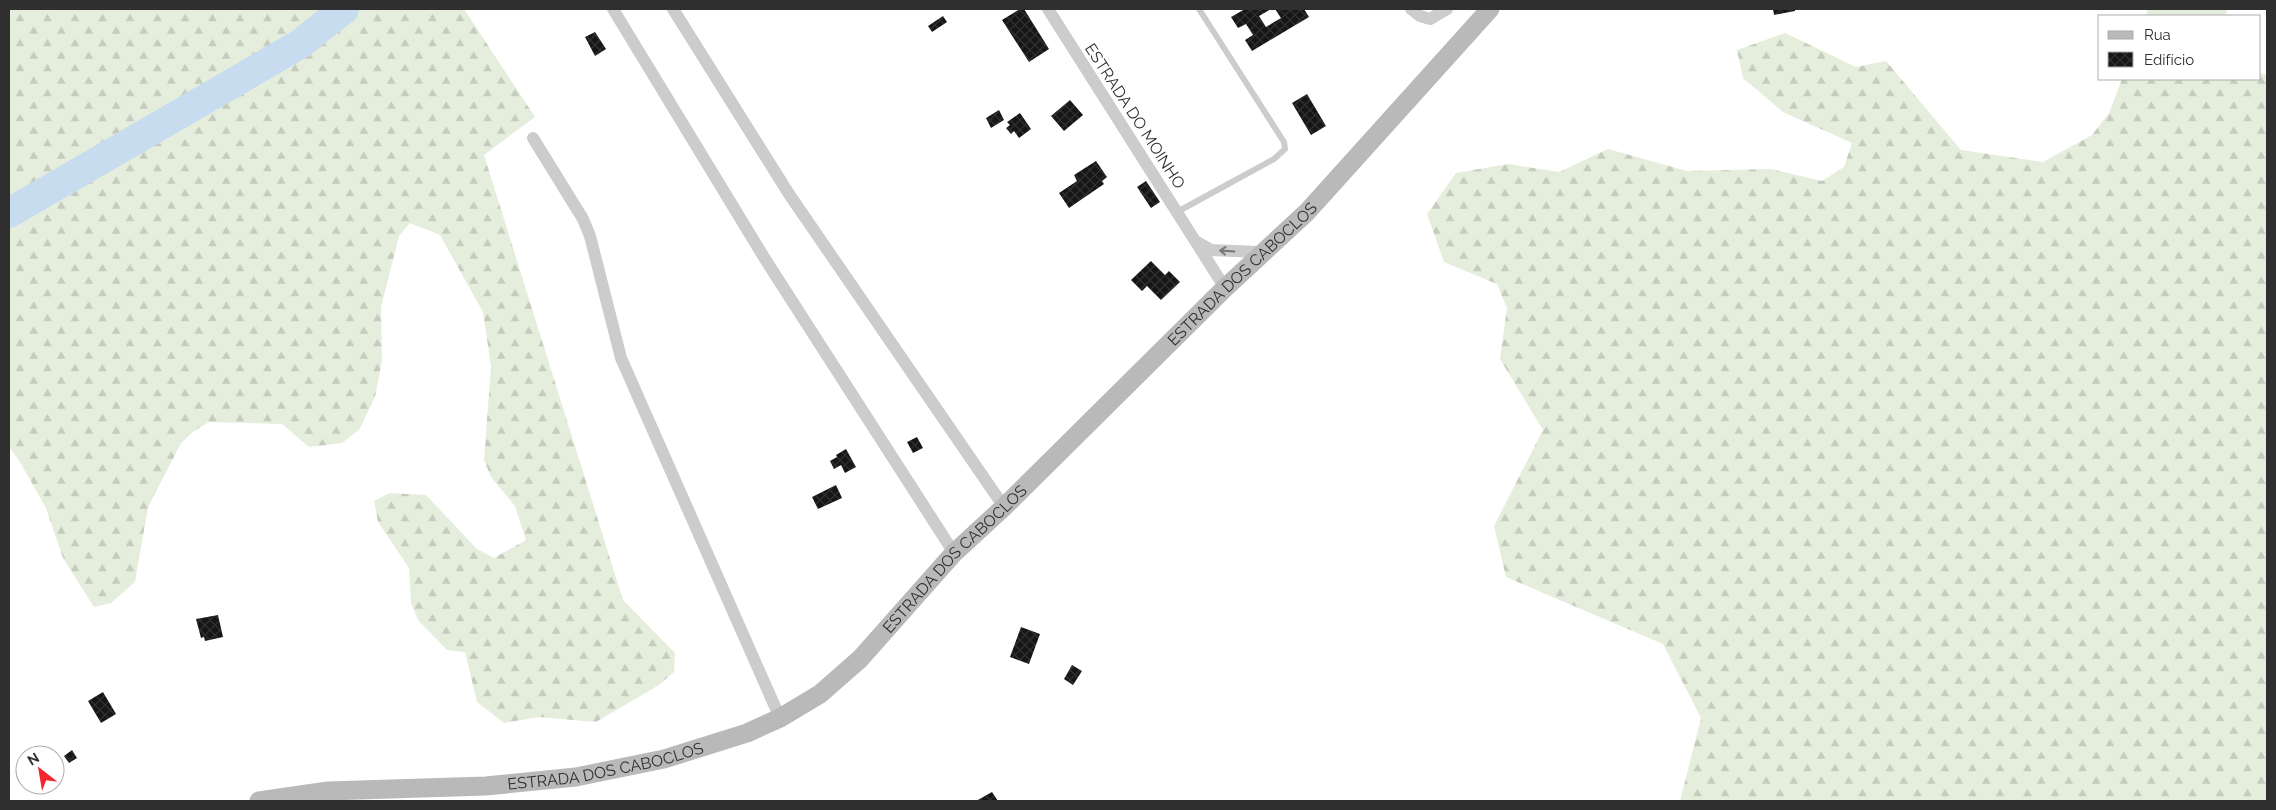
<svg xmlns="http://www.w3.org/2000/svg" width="2276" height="810" font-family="Raleway,sans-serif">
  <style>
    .forest { fill: url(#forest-firs) }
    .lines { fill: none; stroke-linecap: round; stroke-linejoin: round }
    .river { stroke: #c7ddef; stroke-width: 30 }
    .building { fill: url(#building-cross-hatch) }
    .lane { stroke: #ccc; stroke-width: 6 }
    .street { stroke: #ccc; stroke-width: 12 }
    .secondary { stroke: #b9b9b9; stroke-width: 19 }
    .oneway { stroke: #767676 }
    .labels { text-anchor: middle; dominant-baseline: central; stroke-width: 5; stroke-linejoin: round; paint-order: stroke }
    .street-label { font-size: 16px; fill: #2f2f2f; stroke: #fff }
  </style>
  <defs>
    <pattern id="forest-firs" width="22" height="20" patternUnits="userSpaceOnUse" patternTransform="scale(1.25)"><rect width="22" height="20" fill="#e5eedc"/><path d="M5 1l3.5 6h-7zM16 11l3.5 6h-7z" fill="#c5ccbd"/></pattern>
    <pattern id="building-cross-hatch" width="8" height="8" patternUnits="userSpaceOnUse" patternTransform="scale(1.25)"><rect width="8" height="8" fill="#161616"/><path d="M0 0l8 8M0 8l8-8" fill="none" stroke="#303030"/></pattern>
  </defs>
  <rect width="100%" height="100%" fill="#fff"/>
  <path class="forest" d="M 9,9 L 464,9 L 535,117 L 484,155 L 623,600 L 675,653 L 674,672 L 659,685 L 596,722 L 539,717 L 504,723 L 477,702 L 465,652 L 447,650 L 418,620 L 411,603 L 409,568 L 378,522 L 374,501 L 390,493 L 426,495 L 477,549 L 494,558 L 526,540 L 515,506 L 491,477 L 484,460 L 491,367 L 483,312 L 440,235 L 410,223 L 399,236 L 381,307 L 382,360 L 375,397 L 359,430 L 342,443 L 309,447 L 282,424 L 209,422 L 194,431 L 181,443 L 148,507 L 135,582 L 111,603 L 94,607 L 63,558 L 46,508 L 20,462 L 9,447 Z
    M 2148,9 L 2227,9 L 2226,16 L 2146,16 Z
    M 1785,33 L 1856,67 L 1886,61 L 1961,150 L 2043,162 L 2092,135 L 2109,113 L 2122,79 L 2260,79 L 2260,73 L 2267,75 L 2267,801 L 1680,801 L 1701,718 L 1663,644 L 1506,577 L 1494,526 L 1543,430 L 1500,359 L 1507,308 L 1497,284 L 1444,262 L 1427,214 L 1456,173 L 1508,164 L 1559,172 L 1608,149 L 1687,171 L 1771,169 L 1822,181 L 1844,167 L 1852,143 L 1783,112 L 1743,78 L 1737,50 Z"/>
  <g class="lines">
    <path class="river" d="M 9,213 L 300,44 L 344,9"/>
  </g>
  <path class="building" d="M 1020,9 L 1024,9 L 1049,49 L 1029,62 L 1002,20 Z
    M 1245,9 L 1271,9 L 1259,16 L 1266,27 L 1281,18 L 1275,9 L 1304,9 L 1309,17 L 1252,51 L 1245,40 L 1253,35 L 1246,24 L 1238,28 L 1231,17 Z
    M 1773,9 L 1795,9 L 1795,11 L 1774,15 Z
    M 943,16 L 947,22 L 932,32 L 928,26 Z
    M 595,32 L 606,49 L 595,56 L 585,37 Z
    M 1307,94 L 1326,126 L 1311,135 L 1292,103 Z
    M 1070,100 L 1083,115 L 1064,131 L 1051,116 Z
    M 999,110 L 1004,120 L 991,128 L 986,118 Z
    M 1020,113 L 1031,129 L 1019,138 L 1014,131 L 1011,134 L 1006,128 L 1010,125 L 1007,122 Z
    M 1096,161 L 1107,177 L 1102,181 L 1104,184 L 1069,208 L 1059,193 L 1077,181 L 1074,175 Z
    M 1146,181 L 1160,202 L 1151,208 L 1137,187 Z
    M 1151,261 L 1165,275 L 1169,271 L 1180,282 L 1161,300 L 1147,286 L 1142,291 L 1131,280 Z
    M 917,437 L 923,448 L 913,453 L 907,442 Z
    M 846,449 L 856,467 L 845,473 L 841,465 L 834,469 L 830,461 L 837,457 L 836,455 Z
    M 836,485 L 842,498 L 818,509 L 812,497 Z
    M 218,615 L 223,637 L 205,641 L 204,637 L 201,638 L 196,619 Z
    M 1021,627 L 1040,634 L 1029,664 L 1010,657 Z
    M 1072,665 L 1082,671 L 1073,685 L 1064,679 Z
    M 103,692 L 116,714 L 101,723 L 88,701 Z
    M 72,750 L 77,758 L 69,763 L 64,756 Z
    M 992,792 L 998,801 L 976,801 Z"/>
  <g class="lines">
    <path class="lane" d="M 1177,212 L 1274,159 L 1285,149 L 1284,142 L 1199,9"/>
    <path class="street" d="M 613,9 L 765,259 L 954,553
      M 673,9 L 789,194 L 1004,507
      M 1048,9 L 1225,288
      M 1411,9 L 1420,16 L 1430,19 L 1447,9
      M 533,138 L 583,219 L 590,236 L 621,358 L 780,718
      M 1197,242 L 1211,250 L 1258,252 L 1261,255"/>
    <path class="secondary" id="s1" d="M 259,801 L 328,791 L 486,786 L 576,777 L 664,759 L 747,733 L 780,718 L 820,694 L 860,659 L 954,553 L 1004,507 L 1225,288 L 1307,212 L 1490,9"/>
  </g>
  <defs><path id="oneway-shaft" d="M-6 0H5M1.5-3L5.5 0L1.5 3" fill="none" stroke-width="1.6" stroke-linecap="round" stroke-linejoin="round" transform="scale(1.25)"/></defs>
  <use class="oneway" href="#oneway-shaft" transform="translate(1227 251) rotate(-176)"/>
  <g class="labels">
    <g class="street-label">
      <text transform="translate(1135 116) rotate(57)">ESTRADA DO MOINHO</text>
      <text stroke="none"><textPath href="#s1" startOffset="1174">ESTRADA DOS CABOCLOS</textPath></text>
      <text stroke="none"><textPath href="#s1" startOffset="769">ESTRADA DOS CABOCLOS</textPath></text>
      <text stroke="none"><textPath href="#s1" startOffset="349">ESTRADA DOS CABOCLOS</textPath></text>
    </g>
  </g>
  <rect width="2276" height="810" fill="none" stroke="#2f2f2f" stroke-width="20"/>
  <rect x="2098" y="15" width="162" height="65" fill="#ffffff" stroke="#acacac"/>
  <rect x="2108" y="31" width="25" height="8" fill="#b9b9b9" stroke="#acacac"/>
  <text x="2144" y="40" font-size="15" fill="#2f2f2f">Rua</text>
  <rect x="2108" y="52" width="25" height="15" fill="url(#building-cross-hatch)" stroke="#acacac"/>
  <text x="2144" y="65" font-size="15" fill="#2f2f2f">Edifício</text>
  <g transform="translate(40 770) rotate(329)"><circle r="24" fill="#ffffff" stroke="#acacac"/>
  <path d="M0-4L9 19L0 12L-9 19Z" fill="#f3252a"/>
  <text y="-8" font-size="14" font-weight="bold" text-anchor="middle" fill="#2f2f2f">N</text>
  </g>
</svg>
